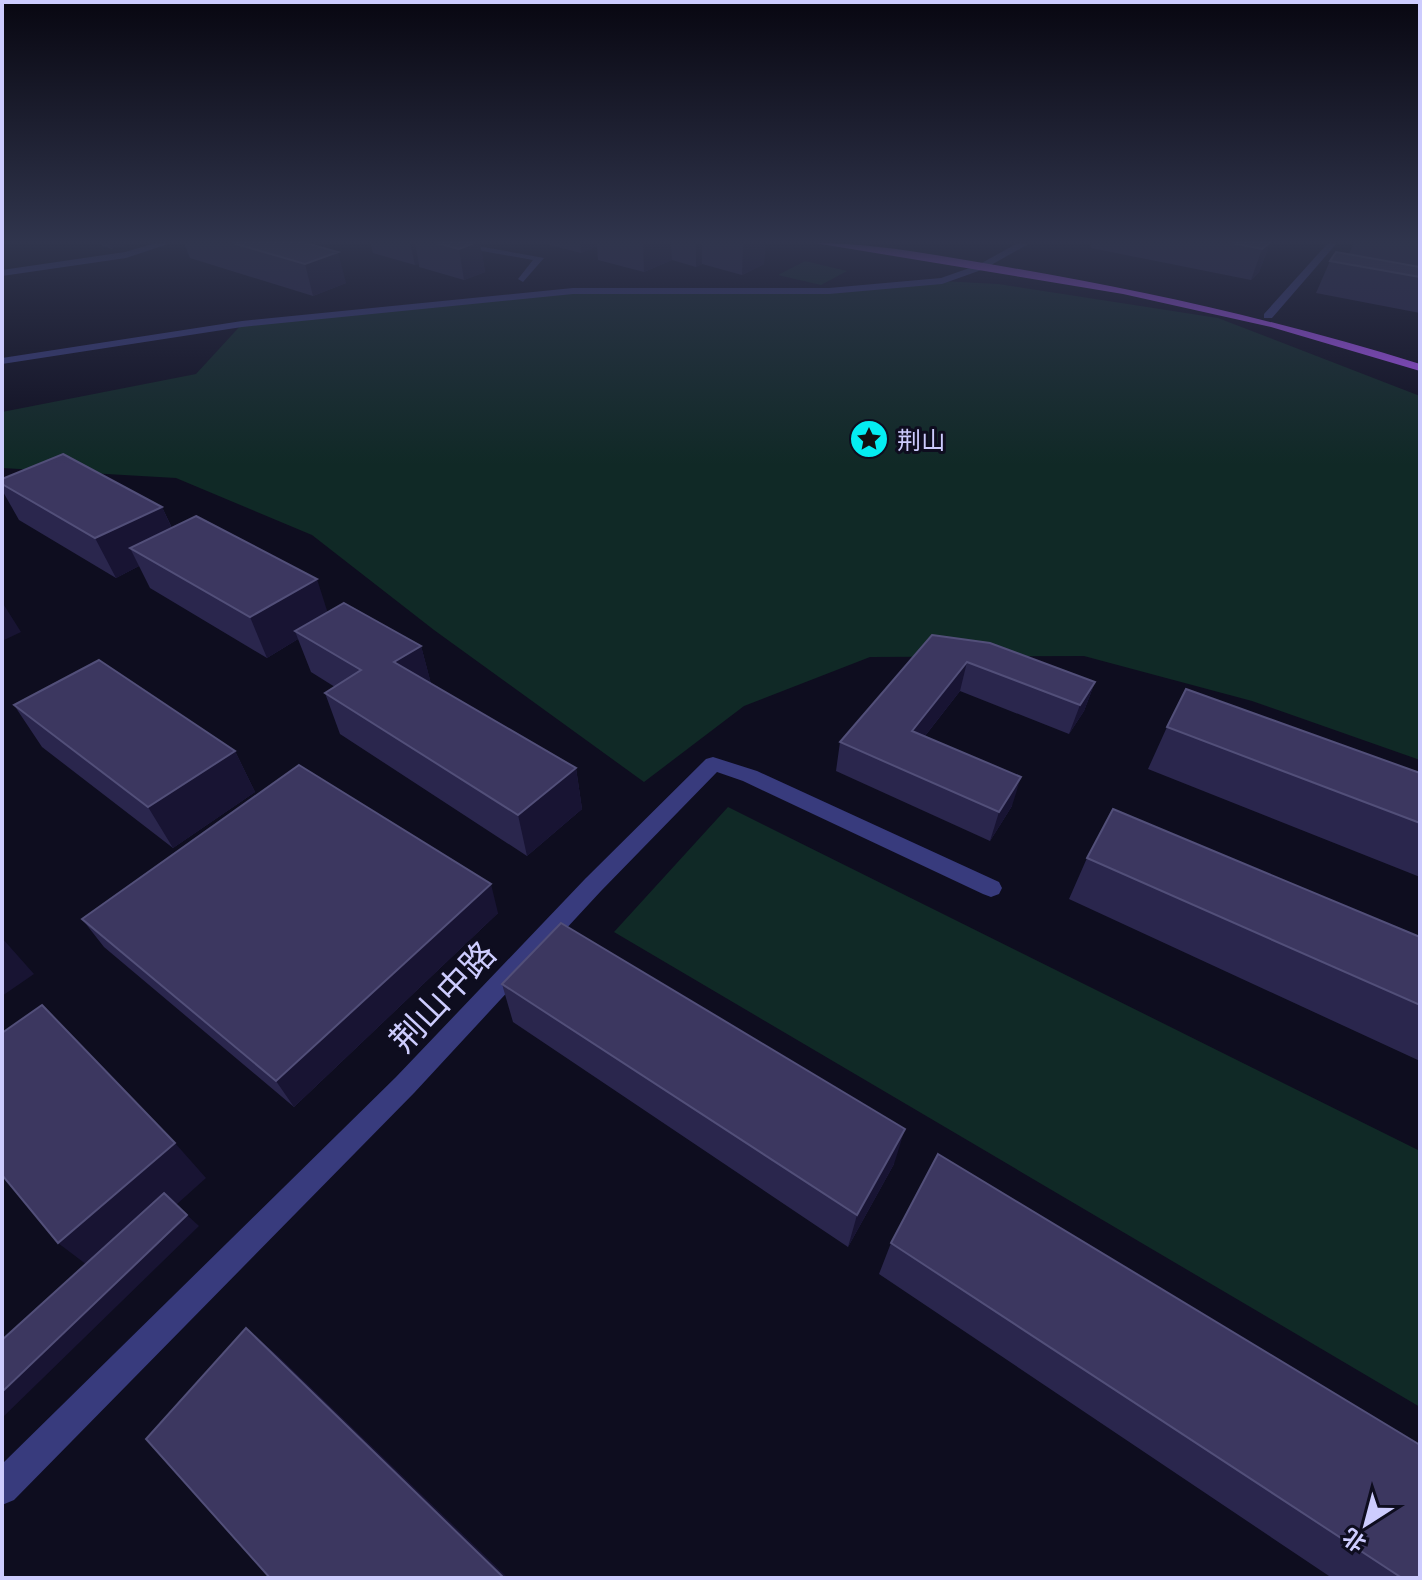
<svg xmlns="http://www.w3.org/2000/svg" width="1422" height="1580" font-family="Manrope,'Noto Sans SC',sans-serif">
  <style>
    .green { fill: #102926 }
    .lines { fill: none; stroke-linecap: round; stroke-linejoin: round }
    .minor { fill: #383b7d; fill-rule: evenodd }
    .tertiary { fill: #383b7d; fill-rule: evenodd }
    .primary { fill: #b055fc; fill-rule: evenodd }
    .wall { fill: #2a264d }
    .shaded-wall { fill: #181433 }
    .building { fill: #3c3760; stroke: #524f79; stroke-width: 2 }
    .labels { text-anchor: middle; dominant-baseline: central; stroke-width: 6; stroke-linejoin: round; paint-order: stroke }
    .far-poi-label { font-size: 24px; fill: #cdccfe; stroke: #0e0d1f; text-anchor: start }
    .near-street-label { font-size: 34px; fill: #cdccfe; stroke: #0e0d1f }
  </style>
  <rect width="100%" height="100%" fill="#0e0d1f"/>
  <path class="green" d="M 805,261 L 847,271 L 821,285 L 778,275 Z
    M 942,281 L 998,284 L 1218,318 L 1420,396 L 1420,760 L 1252,701 L 1084,656 L 870,657 L 744,706 L 644,782 L 434,630 L 312,535 L 176,478 L 2,468 L 2,412 L 196,374 L 242,324 L 573,291 L 829,291 Z
    M 728,807 L 1420,1151 L 1420,1407 L 614,932 Z"/>
  <g class="lines">
    <path class="minor" d="M 156,243 L 171,243 L 126,258 L 2,276 L 2,270 L 125,252 Z
      M 437,243 L 461,243 L 544,258 L 523,282 L 518,279 L 533,260 Z
      M 1328,243 L 1337,243 L 1272,318 L 1264,318 L 1264,314 Z
      M 713,757 L 757,771 L 999,882 L 1002,888 L 999,894 L 991,897 L 983,894 L 743,781 L 717,772 L 601,891 L 414,1093 L 14,1500 L 2,1505 L 2,1464 L 396,1077 L 585,879 L 706,759 Z"/>
    <path class="tertiary" d="M 1018,243 L 1030,243 L 984,269 L 942,284 L 829,294 L 573,294 L 242,327 L 2,364 L 2,358 L 242,321 L 573,288 L 829,288 L 941,278 L 978,265 Z"/>
    <path class="primary" d="M 815,243 C 877,243 940,256 1001,266 C 1143,290 1282,321 1420,364 L 1420,371 L 1271,327 L 1123,294 Z"/>
  </g>
  <path class="wall" d="M 95,243 L 132,243 L 111,249 Z
    M 184,243 L 306,243 L 346,283 L 313,296 L 190,258 Z
    M 370,243 L 480,243 L 485,272 L 464,280 L 419,267 L 419,264 L 415,265 L 373,253 Z
    M 543,243 L 765,243 L 764,264 L 742,275 L 702,264 L 696,267 L 672,260 L 644,272 L 598,260 L 597,246 L 581,253 Z
    M 1092,243 L 1270,243 L 1259,272 L 1251,280 L 1091,248 Z
    M 1354,243 L 1420,243 L 1420,313 L 1316,293 L 1330,261 L 1349,254 Z
    M 2,479 L 162,507 L 172,528 L 328,612 L 421,646 L 431,684 L 576,768 L 582,809 L 527,856 L 340,734 L 325,693 L 335,687 L 311,672 L 298,639 L 267,658 L 150,588 L 139,566 L 116,578 L 19,520 L 2,490 Z
    M 932,635 L 1095,682 L 1084,711 L 1069,734 L 960,691 L 925,736 L 1012,806 L 990,841 L 836,771 L 840,742 Z
    M 14,705 L 235,751 L 255,792 L 173,848 L 42,747 Z
    M 1167,727 L 1420,773 L 1420,877 L 1148,769 Z
    M 1087,858 L 1420,937 L 1420,1061 L 1069,899 Z
    M 498,913 L 294,1107 L 104,947 L 82,919 Z
    M 502,984 L 894,1164 L 848,1247 L 513,1022 Z
    M 891,1243 L 1420,1578 L 1332,1578 L 879,1274 Z"/>
  <path class="shaded-wall" d="M 109,243 L 132,243 L 111,249 Z
    M 410,243 L 415,243 L 419,264 L 415,265 Z
    M 474,243 L 480,243 L 485,272 L 464,280 L 459,249 Z
    M 580,243 L 597,243 L 597,246 L 581,253 Z
    M 643,243 L 671,243 L 672,260 L 644,272 Z
    M 696,243 L 702,243 L 702,264 L 696,267 Z
    M 744,243 L 765,243 L 764,264 L 742,275 L 743,244 Z
    M 1269,243 L 1270,243 L 1259,272 L 1251,280 L 1262,249 Z
    M 338,252 L 346,283 L 313,296 L 305,264 Z
    M 162,507 L 180,546 L 130,548 L 139,566 L 116,578 L 95,538 Z
    M 317,579 L 330,620 L 295,631 L 298,639 L 267,658 L 250,617 Z
    M 2,602 L 21,632 L 2,641 Z
    M 421,646 L 432,687 L 394,662 Z
    M 967,662 L 960,691 L 906,760 L 912,731 Z
    M 1095,682 L 1084,711 L 1069,734 L 1080,705 Z
    M 235,751 L 255,792 L 173,848 L 148,807 Z
    M 576,768 L 582,809 L 527,856 L 518,815 Z
    M 1021,777 L 1012,806 L 990,841 L 999,812 Z
    M 491,884 L 498,913 L 294,1107 L 276,1081 Z
    M 2,938 L 34,974 L 2,996 Z
    M 905,1129 L 894,1164 L 848,1247 L 857,1215 Z
    M 175,1143 L 206,1178 L 99,1274 L 58,1243 Z
    M 187,1215 L 199,1226 L 2,1418 L 2,1392 Z
    M 246,1328 L 277,1355 L 508,1578 L 504,1578 Z"/>
  <path class="building" d="M 233,243 L 306,243 L 338,252 L 305,264 Z
    M 437,243 L 474,243 L 459,249 Z
    M 1232,243 L 1269,243 L 1262,249 Z
    M 1336,252 L 1420,267 L 1420,277 L 1330,261 Z
    M 63,454 L 162,507 L 95,538 L 2,484 L 2,479 Z
    M 196,516 L 317,579 L 250,617 L 130,548 Z
    M 344,603 L 421,646 L 394,662 L 576,768 L 518,815 L 325,693 L 361,670 L 295,631 Z
    M 932,635 L 990,643 L 1095,682 L 1080,705 L 967,662 L 912,731 L 1021,777 L 999,812 L 840,742 Z
    M 99,660 L 235,751 L 148,807 L 14,705 Z
    M 1186,689 L 1420,773 L 1420,823 L 1167,727 Z
    M 299,765 L 491,884 L 276,1081 L 82,919 Z
    M 1113,809 L 1420,937 L 1420,1005 L 1087,858 Z
    M 561,923 L 905,1129 L 857,1215 L 502,984 Z
    M 42,1005 L 175,1143 L 58,1243 L 2,1175 L 2,1033 Z
    M 938,1154 L 1420,1445 L 1420,1578 L 1402,1578 L 891,1243 Z
    M 164,1193 L 187,1215 L 2,1392 L 2,1340 Z
    M 246,1328 L 504,1578 L 270,1578 L 146,1439 Z"/>
  <linearGradient id="sky" x2="0" y2="1"><stop stop-color="#080711"/><stop offset="0.52" stop-color="#30354d"/><stop offset="1" stop-color="#30354d" stop-opacity="0"/></linearGradient>
  <rect width="1422" height="465" fill="url(#sky)"/>
  <defs>
    <g id="sight-disc" transform="scale(2)"><circle r="9.5" fill="#04edf2" stroke="#0e0d1f"/><path d="M0-6L1.8-2.2L6-1.7L2.9 1.2L3.7 5.4L0 3.3L-3.7 5.4L-2.9 1.2L-6-1.7L-1.8-2.2Z" fill="#111"/></g>
  </defs>
  <g fill-rule="evenodd">
    <use href="#sight-disc" x="869" y="439"/>
  </g>
  <g class="labels">
    <g class="far-poi-label">
      <text x="897" y="439">荆山</text>
    </g>
    <g class="near-street-label">
      <text transform="translate(442 996) rotate(-47)">荆山中路</text>
    </g>
  </g>
  <rect width="1422" height="1580" fill="none" stroke="#cdccfe" stroke-width="8"/>
  <g transform="translate(1366 1524) rotate(216)" stroke="#0e0d1f" stroke-width="6" paint-order="stroke">
  <path d="M0-6L14 30L0 20L-14 30Z" fill="#cdccfe"/>
  <text y="-12" font-size="22" font-weight="bold" text-anchor="middle" fill="#cdccfe">北</text>
  </g>
</svg>
